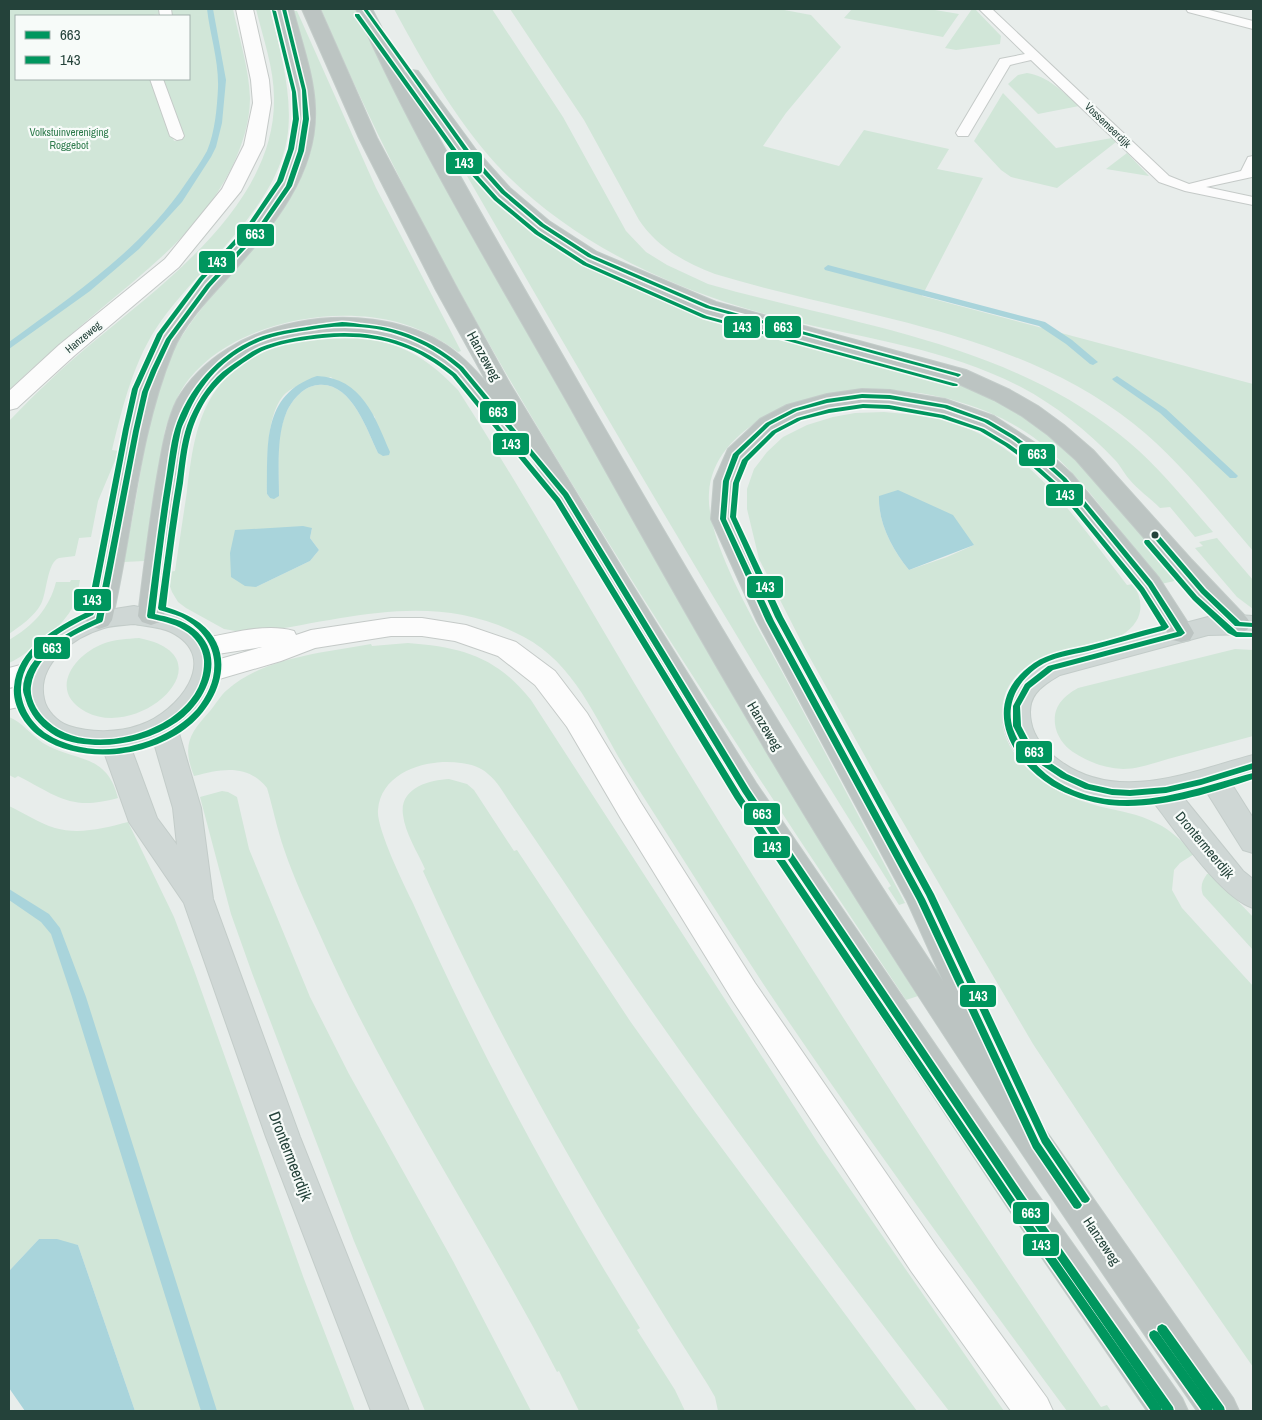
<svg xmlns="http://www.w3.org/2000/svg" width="1262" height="1420" font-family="'Archivo Narrow',sans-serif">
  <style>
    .green { fill: #d1e6d8; fill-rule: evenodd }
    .water { fill: #a9d4db }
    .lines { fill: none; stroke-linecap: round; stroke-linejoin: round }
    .stream { fill: #a9d4db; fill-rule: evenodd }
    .lane-casing { stroke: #c5cac8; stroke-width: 2 }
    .street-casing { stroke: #c5cac8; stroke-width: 2 }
    .primary-casing { stroke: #c3ccc9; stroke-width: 2 }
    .highway-casing { stroke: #c3ccc9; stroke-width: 2 }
    .lane { fill: #fcfcfc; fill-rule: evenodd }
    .street { fill: #fcfcfc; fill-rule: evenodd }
    .primary { fill: #cfd7d5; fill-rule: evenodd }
    .highway { fill: #bcc4c2; fill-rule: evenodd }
    .bus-1-casing { stroke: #f7fbf9; stroke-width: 3 }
    .bus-2-casing { stroke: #f7fbf9; stroke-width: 3 }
    .bus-1 { fill: #00965e; fill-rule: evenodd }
    .bus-2 { fill: #00965e; fill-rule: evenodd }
    .bus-dot { fill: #24423a; stroke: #f7fbf9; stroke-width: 2 }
    .labels { text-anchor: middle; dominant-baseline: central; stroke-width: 4.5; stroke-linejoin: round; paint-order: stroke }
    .far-street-label { font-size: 11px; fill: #24423a; stroke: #f7fbf9 }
    .far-park-label { font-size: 11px; fill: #2d7a4b; stroke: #f7fbf9 }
    .street-label { font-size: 14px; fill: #24423a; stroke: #f7fbf9 }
    .near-street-label { font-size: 16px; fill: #24423a; stroke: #f7fbf9 }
    .line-badge { stroke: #f7fbf9; stroke-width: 2 }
    .badge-label { font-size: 14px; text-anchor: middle; font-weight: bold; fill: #fff }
  </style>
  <rect width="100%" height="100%" fill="#e8edeb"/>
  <path class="green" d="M 9,9 L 160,9 L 160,14 L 144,16 L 16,16 L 16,79 L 151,79 L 174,141 L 182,139 L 160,79 L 189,79 L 189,16 L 172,16 L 171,9 L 233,9 C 239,38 249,68 250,98 C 250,122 242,146 232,167 C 200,231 150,267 97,312 C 67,338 37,363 9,390 Z
    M 256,9 L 270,9 C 280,50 294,97 287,139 C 275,209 201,265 161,321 C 134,359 123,405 112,450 L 119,451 L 98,501 L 91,537 L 79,538 L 75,556 C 70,557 64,557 59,558 C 47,562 47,593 41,604 C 34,617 20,626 9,634 L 9,421 C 35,394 63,367 92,343 C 164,283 276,203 274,98 C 274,68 263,38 256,9 Z
    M 321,9 L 355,9 L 419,139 L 688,618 L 755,734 L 918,996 L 906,1000 C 801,842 696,685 597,524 C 494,359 397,188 321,9 Z
    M 394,9 L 492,9 L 563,117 L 626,231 L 646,252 L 667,265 L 708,284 C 848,324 1002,341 1119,434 C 1155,462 1183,498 1213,532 L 1195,537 L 1170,507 L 1160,508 C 1150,498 1138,490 1129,479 C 1124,473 1120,465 1115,460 C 1088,431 1055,405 1021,387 C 950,350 869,339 792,321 C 682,294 575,248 496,164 C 456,120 422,61 394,9 Z
    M 510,9 L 779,9 L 811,15 L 841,47 L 786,113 L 763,146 L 839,166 L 864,130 L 949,149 L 937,169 L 983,178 L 922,296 L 1253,384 L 1253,551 C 1215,507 1179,460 1134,424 C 1014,329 856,317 715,274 C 685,263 657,247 639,220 L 584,120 Z
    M 852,9 L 929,9 L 959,14 L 943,37 L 844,18 Z
    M 972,9 L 975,9 L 1001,36 L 1000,44 L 956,50 L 945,48 Z
    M 294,11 L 297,11 L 376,188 L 461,351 L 458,352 C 439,338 419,328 397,322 C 330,305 234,323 189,379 C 177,394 171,412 165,430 L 144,561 L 124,562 C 130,531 136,500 141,469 C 147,435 152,399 166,366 C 203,279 314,219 315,118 C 316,82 302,45 294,11 Z
    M 1027,73 C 1048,76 1063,92 1079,106 L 1038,114 L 1008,84 L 1018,75 Z
    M 1003,93 L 1056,148 L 1112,138 L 1116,142 L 1057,188 L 1011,177 L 1001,170 L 974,141 Z
    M 448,143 L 451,143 C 469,165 486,186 507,205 C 589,280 701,318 807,343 C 875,359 948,370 1008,405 C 1079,447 1128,518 1179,580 L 1161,584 C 1125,539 1091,488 1048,449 C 980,389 855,371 774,412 C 742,428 711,455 709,493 C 705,543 764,637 788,683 C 827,756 866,830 905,903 L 899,905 L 888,888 L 891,886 C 737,642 592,393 448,143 Z
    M 1127,153 L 1149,176 L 1106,169 Z
    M 335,335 C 391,339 419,349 458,390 C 532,505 598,625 670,742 C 808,967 952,1188 1101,1407 L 1107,1405 L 1111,1411 L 1067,1411 C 963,1270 859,1128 762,982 C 716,912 672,841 627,771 C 597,723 577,665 524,637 C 437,590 352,618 261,632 L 241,632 L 224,629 L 186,608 L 178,602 L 172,592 L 168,581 L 169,572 L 175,571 C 179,544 183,518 187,491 C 194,435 200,388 254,356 C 277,342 308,338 335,335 ZM 331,377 L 375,417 L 378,453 C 367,430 351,381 318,385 C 304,386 293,399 287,411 C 275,436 279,469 279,496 L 270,498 L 267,494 C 268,467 264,406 290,390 C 301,383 319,381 331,377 ZM 312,528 L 310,538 L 319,550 L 310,561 L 256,587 Z
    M 884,412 C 906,414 927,415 948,421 C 1031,446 1077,521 1127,585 L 1133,584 C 1146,604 1142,622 1122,635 C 1075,651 998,652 1002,720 C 1003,737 1012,752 1023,764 C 1044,787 1071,799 1102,807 C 1120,811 1139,814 1156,823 C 1171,830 1183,842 1194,854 L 1180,863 L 1174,870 L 1172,890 L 1182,908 L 1253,986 L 1253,1367 L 1117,1171 L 1033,1044 L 880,783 L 805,649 L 759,559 L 747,509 L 747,489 L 754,469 L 767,452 L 783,437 L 807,425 L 833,417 L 855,413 ZM 879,496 L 974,545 L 947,557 L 909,570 C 892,549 878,523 879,496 Z
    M 1217,538 L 1253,580 L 1253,609 L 1237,597 L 1195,548 L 1203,546 L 1199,542 Z
    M 71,580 L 80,580 C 78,590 77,601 71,610 C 60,629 28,654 9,663 L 9,640 C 33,626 49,609 56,582 L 70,582 Z
    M 139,638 C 231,656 142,741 86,712 C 47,691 74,654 105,643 C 116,639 127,639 139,638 Z
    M 408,643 C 462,647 497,657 531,700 L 818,1143 L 1004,1411 L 949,1411 C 815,1238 683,1062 562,879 C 545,854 528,829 511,804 C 504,794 498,782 488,774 C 481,767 470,764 461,763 C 429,758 381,771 378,810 C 376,827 403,883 412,901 C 478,1049 554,1191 640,1328 L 637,1330 L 675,1390 L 685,1411 L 579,1411 L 559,1371 L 557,1372 C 481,1225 388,1088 321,937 C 308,908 294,879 284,849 C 277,829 273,808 267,788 C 247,763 221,769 194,776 C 182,745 189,734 210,711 C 216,704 220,696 227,690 C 265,657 322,653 371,644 L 372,646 Z
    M 1235,649 L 1253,650 L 1253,736 C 1225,744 1196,751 1168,759 C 1154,763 1138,769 1123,769 C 1104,768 1088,762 1073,752 C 1064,746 1056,735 1055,724 C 1053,706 1064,696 1078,688 Z
    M 9,717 C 22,722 31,735 43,743 C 73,762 107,752 118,798 C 71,811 59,797 18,776 L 15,778 L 9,775 Z
    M 449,779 L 467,784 L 474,790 L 514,851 L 517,850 L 630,1021 L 695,1112 L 917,1411 L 718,1411 L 715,1397 L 708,1385 C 602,1219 503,1050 423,871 L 425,869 C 418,853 405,833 403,815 C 399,788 429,780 449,779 Z
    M 222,791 L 228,792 L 237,797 L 249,849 L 310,997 L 349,1074 L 453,1261 L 531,1411 L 425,1411 L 354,1241 L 252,973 L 231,914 L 200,797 Z
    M 9,806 C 24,813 39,823 55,828 C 79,835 105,828 128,822 L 174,917 L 194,970 L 304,1279 L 355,1411 L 135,1411 L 78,1245 L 39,1239 L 9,1271 Z
    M 1211,873 L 1253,917 L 1253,950 L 1203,895 C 1200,886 1202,881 1207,874 Z"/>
  <path class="water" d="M 317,376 C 362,378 375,417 390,452 L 389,455 L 383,456 L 378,453 C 367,430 351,381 318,385 C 304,386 293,399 287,411 C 276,436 279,469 279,496 L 274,499 L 270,498 L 267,494 C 268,446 261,395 317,376 Z
    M 898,490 L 953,515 L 974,545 L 909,570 C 892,549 878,523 879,496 Z
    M 303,526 L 312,528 L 310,538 L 319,550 L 310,561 L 256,587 L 245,586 L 231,577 L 230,553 L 235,530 Z
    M 39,1239 L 57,1239 L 78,1245 L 135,1411 L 25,1411 L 9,1388 L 9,1271 Z"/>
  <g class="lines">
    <path class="stream" d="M 207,9 L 213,9 L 226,80 L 222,123 L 216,147 L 211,157 L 182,202 L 139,249 L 90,291 L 9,349 L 9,342 C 73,295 141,250 186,183 C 193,173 201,162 207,151 C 215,132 217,108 218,88 C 219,61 210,35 207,9 Z
      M 828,265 L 1045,322 L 1072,340 L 1098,362 L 1093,365 L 1090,364 L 1066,344 L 1039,326 L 825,270 L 824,268 Z
      M 1117,376 L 1166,409 L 1236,474 L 1238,476 L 1236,478 L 1230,478 L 1160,413 L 1114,381 L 1112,379 Z
      M 9,889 L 49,914 L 60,928 L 86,997 L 217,1411 L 201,1411 L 72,997 L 51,934 L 41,922 L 9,900 Z"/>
    <g class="lane-casing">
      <path id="lane" d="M 159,9 L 171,9 L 172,16 L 160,16 Z
        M 979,9 L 992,9 L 1169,176 L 1189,184 L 1241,171 L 1248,157 L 1253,156 L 1252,177 L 1206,187 L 1253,197 L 1253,205 L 1185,191 L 1159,182 L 1031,60 L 1010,65 L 968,136 L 958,136 L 956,133 L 1000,59 L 1025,54 Z
        M 1186,9 L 1205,9 L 1253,21 L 1253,29 L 1188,12 Z
        M 150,79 L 163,79 L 184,136 L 182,139 L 177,140 L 170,136 Z"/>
    </g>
    <g class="street-casing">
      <path id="street" d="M 236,9 L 253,9 L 269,80 L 271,103 L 264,145 L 241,191 L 179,267 L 75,355 L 17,408 L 9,410 L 9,391 L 59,345 L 165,259 L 222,189 L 244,145 L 253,103 L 251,80 Z
        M 391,618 L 422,618 L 466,625 L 516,642 L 555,671 L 587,713 L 641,803 L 755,983 L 937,1247 L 1047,1398 L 1053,1411 L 1011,1411 L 911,1271 L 733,1001 L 621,819 L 567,727 L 535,685 L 498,656 L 455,641 L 422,636 L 391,636 L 315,648 L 281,661 L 209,682 L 199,679 L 196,672 L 199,665 L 262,647 L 205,656 L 196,654 L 192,647 L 196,640 L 205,638 C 234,633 266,623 294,631 L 296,635 L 311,630 Z
        M 32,662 L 42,665 L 45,672 L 42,679 L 9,688 L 9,668 Z
        M 28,686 L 38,689 L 42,696 L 38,703 L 9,709 L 9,689 Z"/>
    </g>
    <g class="primary-casing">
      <path id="primary" d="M 134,606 L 188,617 L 212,636 L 216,642 L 222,666 L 214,692 L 189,723 L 178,730 L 201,808 L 213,899 L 300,1137 L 409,1411 L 371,1411 L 266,1137 L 184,903 L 129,822 L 104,752 C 85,749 63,749 45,738 C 35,733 28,724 22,713 C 2,678 31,644 61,626 C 84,613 108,610 134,606 ZM 134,624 C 145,626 161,627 171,632 C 223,658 177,713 140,725 C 118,733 90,733 69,726 C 57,722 46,710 44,699 C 36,664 73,637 104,628 C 113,625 124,625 134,624 ZM 154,743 L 173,808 L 177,845 L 157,818 L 131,748 Z
        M 1238,615 L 1253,616 L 1253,634 L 1208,635 L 1060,675 C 1039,687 1026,697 1031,722 C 1034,739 1047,752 1060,761 C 1119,804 1192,771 1253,755 L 1253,777 L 1231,783 L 1253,818 L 1253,853 L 1243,850 L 1206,791 L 1183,797 L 1243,871 L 1253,879 L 1253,908 C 1220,897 1177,832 1154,803 C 1122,806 1091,803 1061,789 C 1004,762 975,698 1041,661 L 1208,617 Z"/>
    </g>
    <g class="highway-casing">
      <path id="highway" d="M 275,9 L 293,9 C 301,41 314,75 315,108 C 318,174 272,227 232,273 C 211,296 185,322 173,351 C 138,436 133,531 112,620 L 108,626 L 99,629 L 90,626 L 86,620 C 108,530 114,434 152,349 C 165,319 191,292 213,268 C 254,223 298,173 297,109 C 296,75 284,41 275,9 Z
        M 302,9 L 320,9 L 377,138 L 458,290 L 510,384 L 628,578 L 756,783 L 1034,1189 L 1182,1398 L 1188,1411 L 1147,1411 L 1010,1211 L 736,799 L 515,430 L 508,432 L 500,430 C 478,402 457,368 425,351 C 359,315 234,329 199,403 C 189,424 186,447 182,469 C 174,518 169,567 164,616 L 160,622 L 151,625 L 142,622 L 138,616 C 144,566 150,516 159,466 C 163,444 167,420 177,400 C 225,316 362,296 441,342 C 460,353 475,369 489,386 L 436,290 L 359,138 Z
        M 356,9 L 372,9 L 405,73 L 412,70 L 418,71 L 476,150 L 510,188 L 549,221 L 597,252 L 716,302 L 966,370 L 1010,390 L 1038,406 L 1064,425 L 1093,450 L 1191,559 L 1247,618 L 1251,624 L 1247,630 L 1238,633 L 1229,630 L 1173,571 L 1076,460 L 1048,435 L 1022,416 L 994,400 L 950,380 L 700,312 L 583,260 L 535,229 L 496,196 L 462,158 L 413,90 C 468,194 529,296 587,398 C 701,596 817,791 943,981 L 907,901 L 757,621 L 711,519 L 714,481 L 728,449 L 760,419 L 787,405 L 827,394 L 862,389 L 890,390 L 945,399 L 994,416 L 1043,448 L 1072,474 L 1159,578 L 1190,626 L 1194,633 L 1190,640 L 1181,642 L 1172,640 L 1141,590 L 1056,484 L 1027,458 L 978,426 L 940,412 L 890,404 L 862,403 L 829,408 L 803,415 L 776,429 L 747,457 L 738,481 L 735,519 L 783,621 L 936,899 L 1012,1060 L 1008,1070 L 1004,1071 L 1233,1398 L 1239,1411 L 1197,1411 C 1073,1231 950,1049 834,863 C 743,716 658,565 574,414 C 499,281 418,149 356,9 Z"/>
    </g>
    <use href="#lane" class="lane"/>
    <use href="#street" class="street"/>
    <use href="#primary" class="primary"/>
    <use href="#highway" class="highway"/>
    <g class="bus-1-casing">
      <path id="bus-1" d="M 282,9 L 286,9 L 306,90 L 309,119 L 304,151 L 292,186 L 258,235 L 210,287 L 171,340 L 157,370 L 148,392 L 139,431 L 103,620 L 102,622 C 74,634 36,652 31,686 C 29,699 38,714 48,722 C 92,763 207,728 204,660 C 203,648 195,636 184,630 C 173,623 161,621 148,618 L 147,616 C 153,572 158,528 165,485 C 168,468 170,445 175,429 C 188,387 222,350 263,336 C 281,330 301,328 319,325 C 326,324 334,323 342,322 C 348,322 354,323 360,324 C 400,327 433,341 463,367 L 568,493 L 749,789 L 1025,1197 L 1173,1407 L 1174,1411 L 1163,1411 L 1019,1203 L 743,793 L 563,496 L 459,369 C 419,335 374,322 322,328 C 303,331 283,333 266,339 C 229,352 202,380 187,416 C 185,421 182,425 181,430 C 177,447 175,465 172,483 C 165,526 160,570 155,614 C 168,617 183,620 194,629 C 228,656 207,701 177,722 C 154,738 123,746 95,745 C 80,744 63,742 51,733 C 39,725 30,714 26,701 C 25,697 23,693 23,690 C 23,655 69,631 96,619 L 133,431 L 142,392 L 151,370 L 166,339 L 206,285 L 254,233 L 286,186 L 298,151 L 303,119 L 302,90 Z
        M 363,9 L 367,9 L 471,153 L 505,191 L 544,224 L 592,255 L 710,306 L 960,374 L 961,375 L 958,377 L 956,376 L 706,308 L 588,257 L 540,226 L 501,193 L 467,155 Z
        M 862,394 L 890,395 L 947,405 L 988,420 L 1015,436 L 1037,452 L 1066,478 L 1152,582 L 1185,633 L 1181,636 L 1053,670 L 1030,688 L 1020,706 L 1021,726 L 1030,743 L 1046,760 L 1067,774 L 1089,784 L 1112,789 L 1130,790 L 1166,787 L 1201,779 L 1253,763 L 1253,769 L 1201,785 L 1166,793 L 1130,796 L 1112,795 L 1085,789 L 1061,778 L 1040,764 L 1024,747 L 1013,726 L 1013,706 L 1025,684 L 1048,666 L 1177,632 L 1148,586 L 1062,480 L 1033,454 L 1011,438 L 984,422 L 944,408 L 890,399 L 862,398 L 827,403 L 797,411 L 770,425 L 739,455 L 729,481 L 726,519 L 774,621 L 925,899 L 1039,1142 L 1080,1202 L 1082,1205 L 1080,1208 L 1077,1209 L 1074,1208 L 1033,1148 L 917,900 L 766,621 L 720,519 L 723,481 L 733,454 L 766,423 L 793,409 L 827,399 Z
        M 1153,533 L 1157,533 L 1205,589 L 1240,622 L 1253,623 L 1253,627 L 1235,626 L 1201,593 L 1153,537 L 1152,535 Z
        M 1162,1324 L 1166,1326 L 1224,1407 L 1225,1411 L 1214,1411 L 1158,1332 L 1157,1329 L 1158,1326 Z"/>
    </g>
    <g class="bus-2-casing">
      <path id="bus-2" d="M 272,10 L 276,11 L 296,92 L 299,119 L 294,149 L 283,181 L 250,229 L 203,280 L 163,334 L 138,389 L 129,429 L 94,613 L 93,615 C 63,629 24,650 21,687 C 20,706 32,724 47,734 C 93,763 162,748 197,709 C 208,695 216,679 214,660 C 212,641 198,626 181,617 C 174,614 166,612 159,610 L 158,608 C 164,567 169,525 176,484 C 179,467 180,449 185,432 C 190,414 203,391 217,377 C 224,370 232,365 241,359 C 249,353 257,348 267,345 C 285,339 304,336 323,334 C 373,329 417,341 456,374 L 560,499 L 741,795 L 1017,1203 L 1161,1407 L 1162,1411 L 1151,1411 L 1011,1209 L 735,799 L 555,502 L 452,376 C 412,343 373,333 322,338 C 305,340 286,342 270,348 C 260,351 252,357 243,363 C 217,381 202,400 192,430 C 187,446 185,466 183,483 C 176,524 171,565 166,607 C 178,611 189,615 200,623 C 239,653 219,704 185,729 C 147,757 83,765 42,738 C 26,728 12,707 14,687 C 17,649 56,627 87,612 L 123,429 L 132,389 L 157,334 L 199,278 L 246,227 L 277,181 L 288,149 L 293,119 L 292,92 Z
        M 355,14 L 359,14 L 463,159 L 498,198 L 539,232 L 587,263 L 707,316 L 957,384 L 958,385 L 957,386 L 953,386 L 703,318 L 583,265 L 535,234 L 494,200 L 459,161 L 355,16 Z
        M 863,404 L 889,405 L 944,415 L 984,429 L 1009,444 L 1031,460 L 1059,485 L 1144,588 L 1169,627 L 1165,630 C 1139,637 1114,644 1088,651 C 1071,655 1053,657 1038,667 C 1018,681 1005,704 1013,729 C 1020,748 1031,761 1046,774 C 1109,823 1186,791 1253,773 L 1253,779 C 1207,794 1158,810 1109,805 C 1089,802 1069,796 1052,786 C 1006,757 980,700 1034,663 C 1049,653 1069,650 1087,646 C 1112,640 1136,632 1161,626 L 1140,592 L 1055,487 L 1027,462 L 1005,446 L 980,431 L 941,418 L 889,409 L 863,408 L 829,413 L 801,420 L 776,433 L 748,461 L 739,483 L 736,517 L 783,617 L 934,894 L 1048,1137 L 1088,1196 L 1090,1199 L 1088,1202 L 1085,1203 L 1082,1202 L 1042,1143 L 926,895 L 775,617 L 730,517 L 733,483 L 742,460 L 772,431 L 797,418 L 829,409 Z
        M 1145,540 L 1149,540 L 1197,596 L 1234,629 L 1237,632 L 1253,633 L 1253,637 L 1236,637 L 1228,633 L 1193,600 L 1145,544 L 1144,542 Z
        M 1154,1330 L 1158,1332 L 1212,1407 L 1213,1411 L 1202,1411 L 1150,1338 L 1149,1335 L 1150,1332 Z"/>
    </g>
    <use href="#bus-1" class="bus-1"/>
    <use href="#bus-2" class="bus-2"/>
  </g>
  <circle class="bus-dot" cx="1155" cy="535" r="4.5"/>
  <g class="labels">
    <g class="far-street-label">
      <text transform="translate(1108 125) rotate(44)">Vossemeerdijk</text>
      <text transform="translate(83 337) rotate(-40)">Hanzeweg</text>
    </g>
    <g class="far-park-label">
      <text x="69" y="132">Volkstuinvereniging<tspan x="69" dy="13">Roggebot</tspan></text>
    </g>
    <g class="street-label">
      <text transform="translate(484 356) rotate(61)">Hanzeweg</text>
      <text transform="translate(765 726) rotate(59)">Hanzeweg</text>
      <text transform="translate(1205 845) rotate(50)">Drontermeerdijk</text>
      <text transform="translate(1102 1241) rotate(56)">Hanzeweg</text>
    </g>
    <g class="near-street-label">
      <text transform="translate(291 1156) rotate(69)">Drontermeerdijk</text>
    </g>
  </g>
  <g class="line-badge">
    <rect x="445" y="151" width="38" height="24" rx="5" fill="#00965e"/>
    <rect x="236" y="223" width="39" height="24" rx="5" fill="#00965e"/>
    <rect x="198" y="250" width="38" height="24" rx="5" fill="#00965e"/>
    <rect x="723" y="315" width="38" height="24" rx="5" fill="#00965e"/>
    <rect x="764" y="315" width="38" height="24" rx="5" fill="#00965e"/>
    <rect x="479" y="400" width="38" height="24" rx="5" fill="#00965e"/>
    <rect x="492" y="432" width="38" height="24" rx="5" fill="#00965e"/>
    <rect x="1018" y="443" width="38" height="24" rx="5" fill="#00965e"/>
    <rect x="1045" y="483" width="39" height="24" rx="5" fill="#00965e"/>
    <rect x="746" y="575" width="38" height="24" rx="5" fill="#00965e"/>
    <rect x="73" y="588" width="39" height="24" rx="5" fill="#00965e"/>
    <rect x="33" y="636" width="38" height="24" rx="5" fill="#00965e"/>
    <rect x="1015" y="740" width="38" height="24" rx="5" fill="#00965e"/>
    <rect x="743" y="802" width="38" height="24" rx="5" fill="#00965e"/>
    <rect x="753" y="835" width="38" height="24" rx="5" fill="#00965e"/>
    <rect x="959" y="984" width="38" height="24" rx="5" fill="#00965e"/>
    <rect x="1012" y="1201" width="38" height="24" rx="5" fill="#00965e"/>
    <rect x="1022" y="1233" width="38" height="24" rx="5" fill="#00965e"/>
  </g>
  <g class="badge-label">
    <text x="464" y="168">143</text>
    <text x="255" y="239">663</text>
    <text x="217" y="267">143</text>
    <text x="742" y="332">143</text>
    <text x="783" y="332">663</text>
    <text x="498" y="417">663</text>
    <text x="511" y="449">143</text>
    <text x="1037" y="459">663</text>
    <text x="1065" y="500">143</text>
    <text x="765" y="592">143</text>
    <text x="92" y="605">143</text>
    <text x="52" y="653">663</text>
    <text x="1034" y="757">663</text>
    <text x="762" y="819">663</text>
    <text x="772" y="852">143</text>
    <text x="978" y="1001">143</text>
    <text x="1031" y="1218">663</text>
    <text x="1041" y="1250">143</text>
  </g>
  <rect width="1262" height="1420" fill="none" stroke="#24423a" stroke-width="20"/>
  <rect x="15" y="15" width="175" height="65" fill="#f7fbf9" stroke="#a3b1ad"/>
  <rect x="25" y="31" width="25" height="8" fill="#00965e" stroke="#a3b1ad"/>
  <text x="60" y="40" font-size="15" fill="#24423a">663</text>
  <rect x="25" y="56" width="25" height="8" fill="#00965e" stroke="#a3b1ad"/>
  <text x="60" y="65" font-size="15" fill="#24423a">143</text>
</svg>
